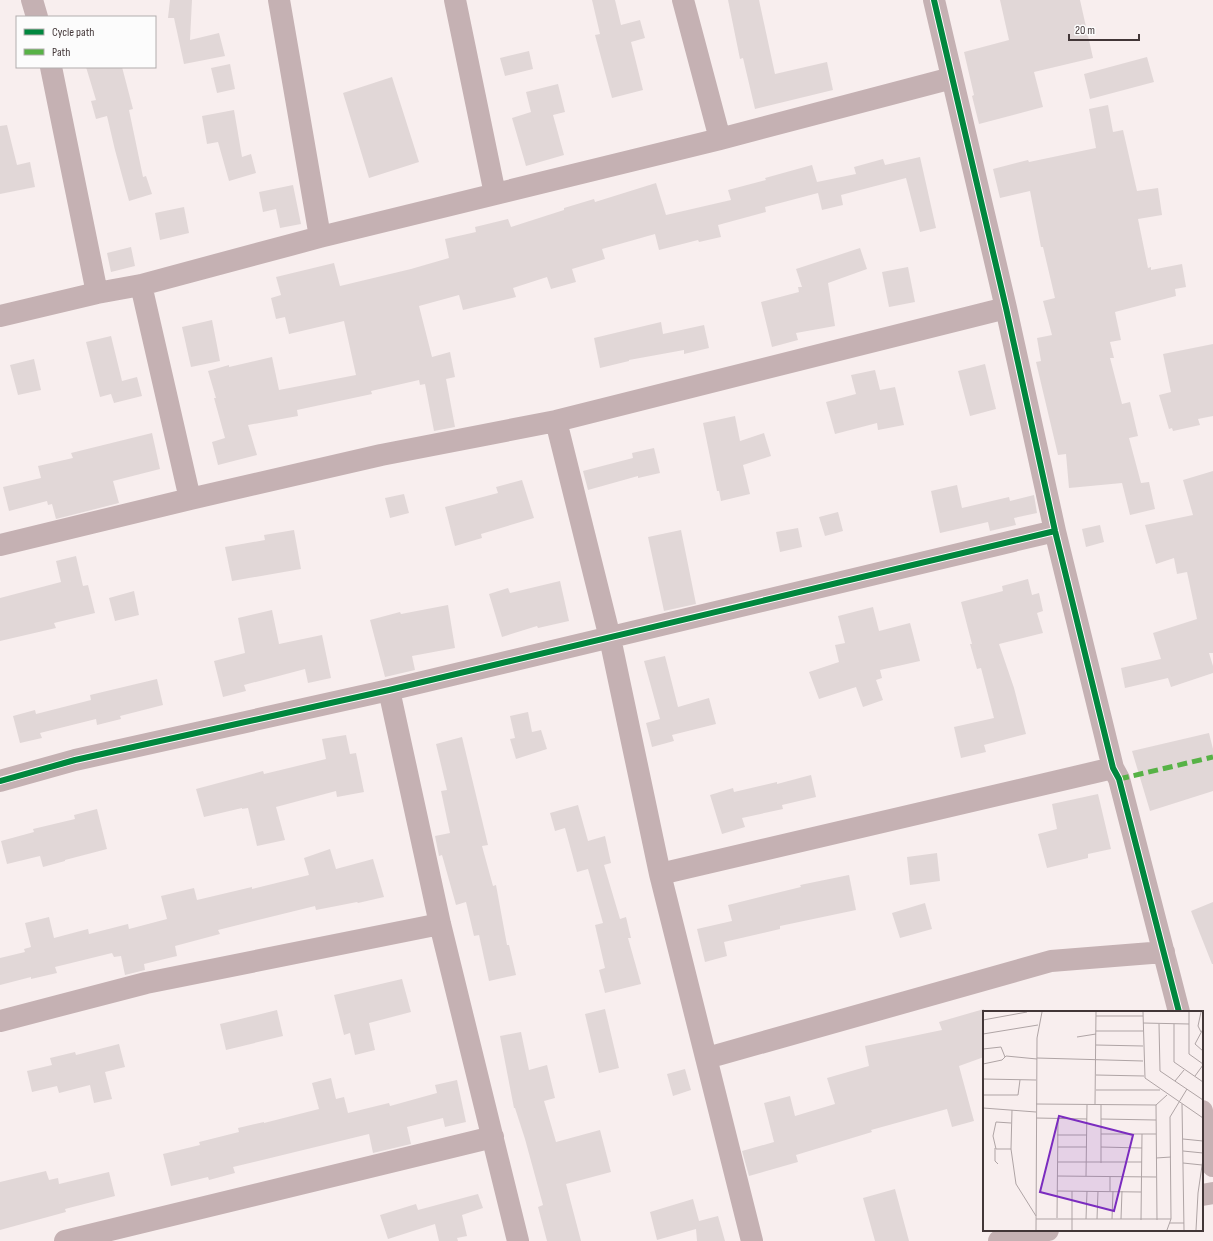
<svg xmlns="http://www.w3.org/2000/svg" width="1213" height="1241" font-family="'Sofia Sans Condensed',sans-serif">
  <style>
    .building { fill: #e1d7d7 }
    .lines { fill: none; stroke-linecap: round; stroke-linejoin: round }
    .minor { stroke: #c5b1b3; stroke-width: 22 }
    .quiet { stroke: #57b246; stroke-width: 5; stroke-dasharray: 10 5; stroke-linecap: butt }
    .cycleway-casing { stroke: #fcfcfc; stroke-width: 8 }
    .cycleway { stroke: #00873e; stroke-width: 6 }
    .inset-road { fill: none; stroke: #afa4a5; stroke-width: 1 }
    .view { fill: #7b2cbf; fill-opacity: 0.15; stroke: #7b2cbf; stroke-width: 2 }
    .inset-edge { fill: none; stroke: #423637; stroke-width: 2 }
  </style>
  <rect width="100%" height="100%" fill="#f8eeee"/>
  <path class="building" d="M 170,0 L 192,0 L 190,40 L 219,33 L 225,56 L 184,64 L 174,18 L 168,18 Z
    M 592,0 L 615,0 L 621,25 L 640,20 L 645,38 L 631,42 L 643,90 L 612,98 L 595,35 L 600,34 Z
    M 728,0 L 759,0 L 775,74 L 827,62 L 833,90 L 755,109 L 743,58 L 740,59 Z
    M 1000,0 L 1080,0 L 1093,58 L 1034,72 L 1043,107 L 979,124 L 972,96 L 974,95 L 964,52 L 1009,40 Z
    M 529,51 L 533,69 L 505,76 L 500,58 Z
    M 1147,57 L 1154,82 L 1090,99 L 1084,74 Z
    M 230,64 L 235,89 L 217,93 L 211,68 Z
    M 86,67 L 122,67 L 133,109 L 129,110 L 143,177 L 146,176 L 152,194 L 129,201 L 115,150 L 107,116 L 96,119 L 91,101 L 96,100 Z
    M 392,77 L 419,162 L 369,178 L 343,93 Z
    M 558,84 L 565,112 L 553,115 L 564,155 L 526,166 L 512,118 L 531,112 L 526,92 Z
    M 1108,105 L 1113,132 L 1123,130 L 1137,191 L 1158,188 L 1162,215 L 1138,219 L 1148,268 L 1151,267 L 1151,270 L 1182,264 L 1186,287 L 1175,289 L 1176,296 L 1115,312 L 1121,340 L 1110,342 L 1114,358 L 1110,358 L 1122,404 L 1130,402 L 1138,436 L 1129,438 L 1141,483 L 1149,482 L 1155,509 L 1130,515 L 1122,483 L 1069,488 L 1066,454 L 1058,455 L 1036,362 L 1041,361 L 1037,338 L 1052,335 L 1043,301 L 1055,298 L 1043,247 L 1041,247 L 1030,191 L 1000,198 L 993,169 L 1028,160 L 1029,162 L 1096,148 L 1089,109 Z
    M 234,110 L 242,157 L 251,154 L 256,173 L 229,181 L 218,142 L 207,144 L 202,116 Z
    M 7,125 L 17,165 L 30,162 L 35,187 L 0,194 L 0,126 Z
    M 920,157 L 936,228 L 920,232 L 906,178 L 841,195 L 843,205 L 822,210 L 818,193 L 765,207 L 766,212 L 718,225 L 721,237 L 699,242 L 698,240 L 659,250 L 655,234 L 602,249 L 605,259 L 572,269 L 576,282 L 551,289 L 547,277 L 513,288 L 516,297 L 463,310 L 459,295 L 419,306 L 432,357 L 450,352 L 455,377 L 446,379 L 455,427 L 434,431 L 425,384 L 420,385 L 419,380 L 371,391 L 372,394 L 297,410 L 298,416 L 248,425 L 257,455 L 218,465 L 212,442 L 225,438 L 214,398 L 216,398 L 208,371 L 229,365 L 229,367 L 272,357 L 279,390 L 356,375 L 344,321 L 289,334 L 285,317 L 276,319 L 271,298 L 281,295 L 276,277 L 334,263 L 340,286 L 411,269 L 449,258 L 445,239 L 476,232 L 475,227 L 508,219 L 511,227 L 564,210 L 564,208 L 594,199 L 595,202 L 656,183 L 666,215 L 731,200 L 728,190 L 766,180 L 765,178 L 812,165 L 817,182 L 856,174 L 854,167 L 883,159 L 885,165 Z
    M 293,185 L 301,224 L 280,228 L 276,209 L 263,212 L 259,192 Z
    M 184,207 L 189,233 L 160,240 L 155,213 Z
    M 131,247 L 135,266 L 111,272 L 107,253 Z
    M 860,248 L 867,269 L 828,283 L 835,326 L 796,333 L 798,340 L 772,347 L 761,302 L 799,292 L 798,287 L 802,287 L 796,269 Z
    M 908,267 L 915,302 L 889,307 L 882,272 Z
    M 212,320 L 220,361 L 191,367 L 182,327 Z
    M 661,322 L 663,334 L 704,325 L 709,348 L 684,354 L 684,350 L 629,360 L 629,361 L 600,368 L 594,338 Z
    M 111,336 L 122,381 L 137,377 L 142,396 L 114,403 L 111,394 L 100,397 L 86,342 Z
    M 1213,344 L 1213,416 L 1198,419 L 1200,425 L 1173,431 L 1172,428 L 1169,429 L 1159,395 L 1171,392 L 1163,354 Z
    M 34,359 L 41,390 L 18,395 L 10,365 Z
    M 985,364 L 996,409 L 970,416 L 958,371 Z
    M 875,370 L 880,390 L 895,387 L 904,425 L 878,430 L 877,423 L 835,434 L 826,402 L 856,394 L 851,375 Z
    M 735,416 L 740,441 L 764,433 L 771,456 L 743,465 L 750,494 L 721,501 L 719,491 L 717,491 L 703,423 Z
    M 152,433 L 160,469 L 113,481 L 119,503 L 56,519 L 52,504 L 48,505 L 47,501 L 9,511 L 3,487 L 41,478 L 38,466 L 73,458 L 71,453 Z
    M 654,448 L 660,473 L 638,478 L 638,476 L 588,490 L 583,471 L 633,458 L 632,453 Z
    M 1213,471 L 1213,653 L 1209,653 L 1213,666 L 1213,673 L 1171,687 L 1168,678 L 1125,688 L 1121,668 L 1161,659 L 1153,633 L 1197,619 L 1187,572 L 1177,574 L 1174,558 L 1156,564 L 1145,525 L 1193,515 L 1183,480 Z
    M 522,480 L 534,518 L 481,534 L 482,538 L 455,546 L 445,507 L 498,493 L 496,487 Z
    M 957,485 L 962,508 L 1009,497 L 1010,501 L 1034,495 L 1037,513 L 1014,518 L 1016,525 L 990,531 L 988,522 L 940,533 L 931,491 Z
    M 404,494 L 409,513 L 390,518 L 385,498 Z
    M 838,512 L 843,531 L 825,536 L 819,517 Z
    M 1100,525 L 1104,542 L 1086,547 L 1082,529 Z
    M 798,528 L 802,547 L 780,552 L 776,532 Z
    M 294,530 L 301,569 L 232,581 L 225,547 L 265,540 L 264,535 Z
    M 681,530 L 696,604 L 664,611 L 648,537 Z
    M 76,556 L 83,586 L 88,585 L 95,613 L 54,623 L 56,628 L 0,641 L 0,598 L 61,582 L 56,561 Z
    M 1028,579 L 1032,595 L 1039,593 L 1043,611 L 1037,613 L 1043,633 L 999,644 L 1014,688 L 1026,734 L 984,745 L 986,752 L 961,758 L 954,727 L 994,718 L 981,668 L 977,669 L 970,644 L 972,644 L 961,602 L 1003,591 L 1002,586 Z
    M 560,581 L 569,621 L 538,628 L 537,626 L 502,637 L 489,594 L 508,588 L 510,593 Z
    M 134,591 L 139,615 L 115,621 L 109,598 Z
    M 448,605 L 455,648 L 412,656 L 415,670 L 385,677 L 370,620 L 400,612 L 401,614 Z
    M 873,607 L 879,631 L 910,623 L 920,661 L 880,670 L 882,678 L 876,680 L 883,700 L 863,707 L 856,687 L 819,699 L 809,672 L 839,662 L 835,645 L 845,643 L 838,616 Z
    M 272,610 L 279,644 L 322,635 L 331,678 L 308,683 L 305,669 L 244,685 L 246,691 L 223,697 L 214,661 L 245,653 L 238,618 Z
    M 665,656 L 678,707 L 709,698 L 716,724 L 672,735 L 674,741 L 652,747 L 646,723 L 660,719 L 644,661 Z
    M 157,679 L 163,705 L 120,716 L 121,719 L 97,725 L 96,719 L 40,733 L 42,738 L 20,743 L 13,716 L 35,710 L 36,714 L 91,700 L 90,695 Z
    M 528,712 L 532,732 L 541,730 L 547,749 L 516,759 L 510,739 L 515,738 L 510,716 Z
    M 1209,733 L 1213,749 L 1213,791 L 1150,811 L 1132,751 Z
    M 346,735 L 350,754 L 356,753 L 364,792 L 337,797 L 336,791 L 276,807 L 285,840 L 257,846 L 248,808 L 242,809 L 242,808 L 204,817 L 196,789 L 263,771 L 264,774 L 326,759 L 322,739 Z
    M 462,737 L 488,845 L 482,846 L 493,886 L 496,885 L 507,945 L 509,945 L 516,975 L 489,981 L 479,935 L 474,936 L 466,902 L 456,905 L 442,855 L 439,856 L 435,836 L 450,833 L 441,791 L 447,790 L 436,744 Z
    M 811,775 L 816,797 L 782,805 L 783,809 L 742,818 L 745,827 L 722,834 L 710,795 L 733,788 L 734,792 L 777,782 L 777,784 Z
    M 1098,794 L 1111,849 L 1088,854 L 1088,858 L 1047,868 L 1038,834 L 1057,829 L 1052,804 Z
    M 578,805 L 588,841 L 605,836 L 611,863 L 604,865 L 620,919 L 626,917 L 631,938 L 628,938 L 641,984 L 605,993 L 599,970 L 605,968 L 595,925 L 603,923 L 588,869 L 577,872 L 565,828 L 555,831 L 550,813 Z
    M 97,809 L 107,849 L 65,860 L 65,861 L 43,867 L 40,856 L 7,864 L 1,841 L 34,832 L 33,829 L 75,819 L 74,815 Z
    M 330,849 L 336,869 L 373,859 L 384,897 L 358,903 L 357,902 L 316,910 L 315,906 L 218,930 L 220,934 L 175,946 L 177,956 L 144,964 L 145,970 L 125,975 L 121,956 L 114,957 L 112,953 L 55,967 L 57,973 L 31,979 L 31,977 L 0,985 L 0,958 L 25,952 L 24,949 L 31,947 L 25,923 L 49,917 L 54,938 L 88,929 L 89,934 L 128,924 L 129,929 L 167,919 L 161,896 L 194,888 L 197,900 L 252,887 L 252,889 L 309,875 L 304,858 Z
    M 937,853 L 940,881 L 910,885 L 907,857 Z
    M 849,875 L 856,910 L 780,926 L 780,929 L 724,942 L 727,956 L 705,962 L 697,929 L 732,921 L 728,905 L 801,887 L 800,885 Z
    M 1213,902 L 1213,964 L 1212,964 L 1191,911 Z
    M 925,903 L 932,929 L 900,938 L 892,913 Z
    M 402,979 L 411,1012 L 369,1023 L 375,1050 L 355,1055 L 350,1033 L 344,1035 L 334,995 Z
    M 605,1009 L 619,1068 L 599,1073 L 585,1014 Z
    M 984,1009 L 984,1057 L 959,1066 L 974,1121 L 952,1127 L 947,1109 L 871,1130 L 872,1132 L 796,1155 L 798,1162 L 749,1176 L 742,1151 L 774,1142 L 764,1103 L 790,1096 L 795,1116 L 835,1104 L 827,1078 L 869,1066 L 865,1046 L 942,1030 L 939,1022 Z
    M 277,1010 L 283,1036 L 226,1050 L 220,1024 Z
    M 521,1032 L 529,1070 L 547,1065 L 555,1098 L 544,1101 L 556,1142 L 600,1130 L 611,1172 L 566,1184 L 581,1241 L 547,1241 L 538,1207 L 543,1205 L 525,1139 L 515,1108 L 514,1108 L 500,1036 Z
    M 119,1044 L 125,1067 L 105,1072 L 112,1099 L 94,1103 L 90,1085 L 59,1093 L 57,1086 L 32,1092 L 27,1071 L 52,1065 L 50,1058 L 75,1052 L 76,1055 Z
    M 685,1069 L 691,1090 L 673,1096 L 667,1074 Z
    M 331,1078 L 336,1099 L 344,1097 L 348,1113 L 389,1103 L 390,1106 L 437,1093 L 435,1085 L 457,1080 L 466,1122 L 445,1127 L 443,1118 L 407,1127 L 411,1144 L 373,1153 L 369,1134 L 233,1167 L 235,1173 L 209,1180 L 208,1177 L 171,1186 L 163,1154 L 200,1145 L 199,1142 L 239,1132 L 238,1128 L 264,1122 L 264,1123 L 319,1109 L 312,1083 Z
    M 46,1171 L 49,1180 L 58,1178 L 59,1184 L 109,1172 L 115,1196 L 65,1209 L 66,1212 L 0,1230 L 0,1182 Z
    M 895,1189 L 909,1241 L 875,1241 L 863,1198 Z
    M 478,1194 L 483,1208 L 462,1215 L 467,1236 L 457,1238 L 458,1241 L 439,1241 L 435,1224 L 388,1239 L 380,1215 L 416,1204 L 418,1210 Z
    M 693,1199 L 699,1221 L 718,1216 L 725,1241 L 697,1241 L 696,1229 L 657,1240 L 650,1212 Z"/>
  <g class="lines">
    <path class="minor" d="M 32,0 L 37,17
      M 279,0 L 320,237
      M 455,0 L 495,194
      M 683,0 L 720,139
      M 934,0 L 1006,308 L 1055,531 L 1113,768 L 1119,779 L 1179,1012
      M 51,67 L 97,293
      M 141,285 L 190,499
      M 0,316 L 97,293 L 141,285 L 320,237 L 720,139 L 952,78
      M 556,421 L 610,638 L 660,874 L 752,1241
      M 0,545 L 190,499 L 381,455 L 556,421 L 1006,308
      M 389,690 L 440,924 L 518,1241
      M 0,781 L 75,760 L 389,690 L 1055,531
      M 660,874 L 1113,768
      M 0,1021 L 146,983 L 440,924
      M 707,1058 L 1051,961 L 1164,952
      M 1202,1111 L 1213,1166
      M 1202,1195 L 1213,1193
      M 65,1241 L 493,1137
      M 999,1241 L 1048,1230"/>
    <path class="quiet" d="M 1119,779 L 1213,757"/>
    <g class="cycleway-casing">
      <path id="cycleway" d="M 934,0 L 1006,308 L 1055,531 L 1113,768 L 1119,779 L 1179,1012
        M 0,781 L 75,760 L 389,690 L 1055,531"/>
    </g>
    <use href="#cycleway" class="cycleway"/>
  </g>
  <g transform="translate(983 1011)">
    <rect width="220" height="220" fill="#f8eeee"/>
    <path class="inset-road" d="M 160,1 L 162,67 L 220,107M 206,1 L 206,43 L 220,53M 113,5 L 160,5M 0,9 L 44,1M 160,12 L 206,13M 176,13 L 177,60 L 220,89M 191,13 L 191,51 L 220,71M 113,20 L 160,20M 218,21 L 215,15 L 218,1M 0,23 L 55,14M 94,26 L 113,23M 113,34 L 160,35M 0,38 L 18,36 L 22,46M 220,40 L 212,33 L 220,18M 54,47 L 160,50M 0,53 L 19,49 L 23,45 L 54,48M 113,64 L 161,65M 212,65 L 220,54M 0,68 L 53,69M 192,70 L 201,59M 113,79 L 177,79M 0,84 L 35,84 L 37,69M 53,93 L 173,94 L 184,84M 112,93 L 113,1M 199,93 L 201,219M 173,94 L 174,209M 0,97 L 53,101M 29,99 L 28,138 L 33,173 L 53,205M 53,107 L 104,108M 118,108 L 173,109M 28,112 L 13,111 L 10,125 L 13,138 L 28,138M 118,123 L 173,123M 74,124 L 104,124M 200,128 L 220,130M 75,136 L 104,136M 118,136 L 159,137M 12,137 L 12,150 L 15,153M 200,140 L 220,142M 173,147 L 188,146M 75,151 L 159,151M 118,152 L 118,94M 200,152 L 219,154M 74,165 L 173,166M 103,165 L 104,94M 74,180 L 158,181M 127,180 L 127,166M 74,207 L 75,108M 53,208 L 188,208M 103,208 L 104,180M 114,208 L 115,180M 129,208 L 130,180M 138,208 L 139,180M 158,209 L 159,123M 187,212 L 201,212M 53,219 L 54,27 L 59,1M 89,219 L 89,180M 184,219 L 188,208 L 187,106 L 204,78M 213,219 L 215,182 L 220,148"/>
    <path class="view" d="M 76,105 L 150,124 L 131,200 L 57,181 Z"/>
    <rect width="220" height="220" class="inset-edge"/>
  </g>
  <rect x="16" y="16" width="140" height="52" fill="#fcfcfc" stroke="#b2adad"/>
  <rect x="24" y="29" width="20" height="6" fill="#00873e" stroke="#b2adad"/>
  <text x="52" y="36" font-size="12" fill="#423637">Cycle path</text>
  <rect x="24" y="49" width="20" height="6" fill="#57b246" stroke="#b2adad"/>
  <text x="52" y="56" font-size="12" fill="#423637">Path</text>
  <path d="M1069 34v6h70v-6" fill="none" stroke="#423637" stroke-width="2"/>
  <text x="1075" y="34" font-size="12" fill="#423637" stroke="#fcfcfc" stroke-width="3" paint-order="stroke">20 m</text>
</svg>
